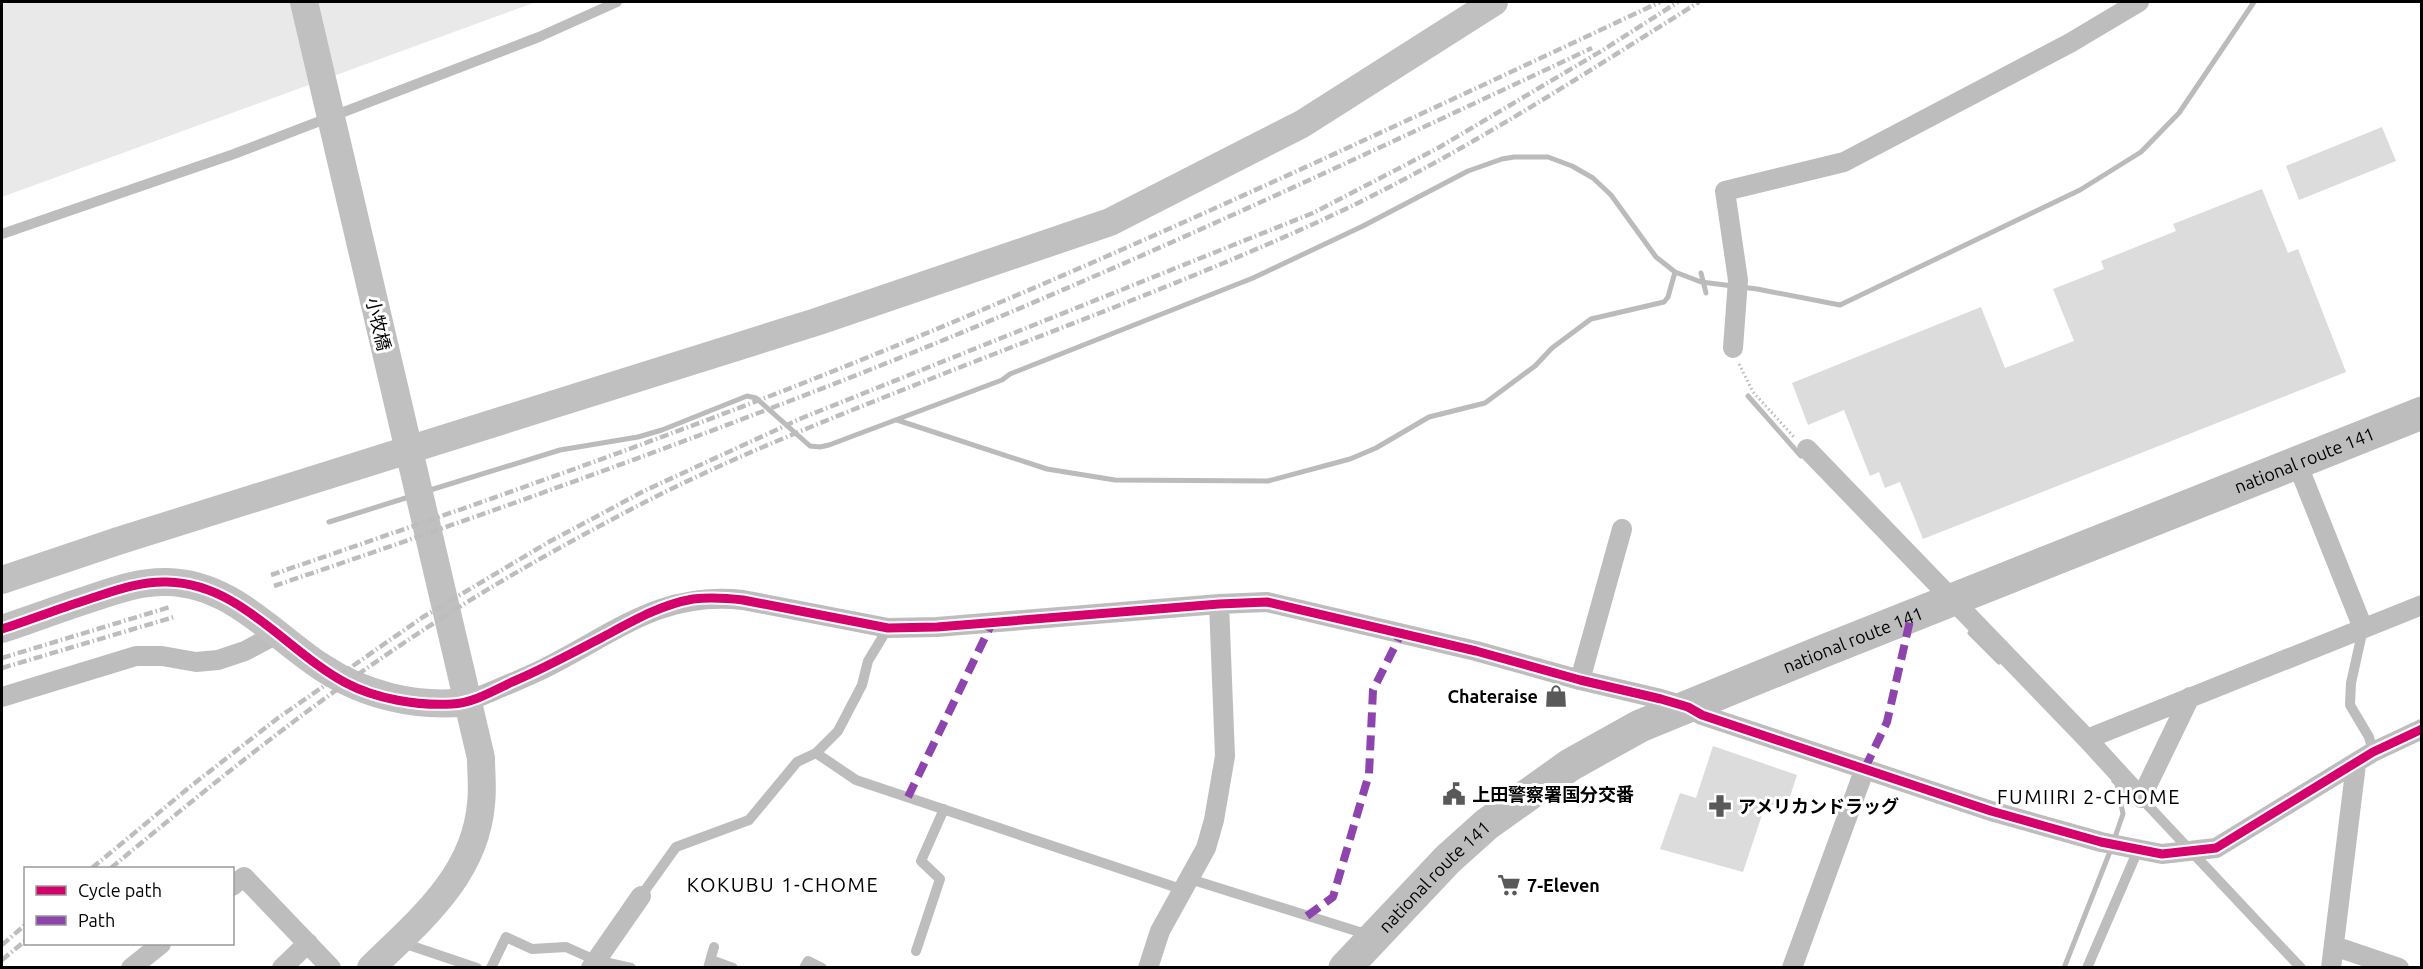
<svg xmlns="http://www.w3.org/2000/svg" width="2423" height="969" font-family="Ubuntu,'Noto Sans JP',sans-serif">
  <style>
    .green { fill: #e9e9e9 }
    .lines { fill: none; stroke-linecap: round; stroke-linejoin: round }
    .stream { stroke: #bbb; stroke-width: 5 }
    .building { fill: #dcdcdc }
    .path { stroke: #b8b8b8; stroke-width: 3; stroke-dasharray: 1.5 3; stroke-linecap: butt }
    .lane { stroke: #bdbdbd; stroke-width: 10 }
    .street { stroke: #bdbdbd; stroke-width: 20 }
    .secondary { stroke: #c0c0c0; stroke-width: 28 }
    .highway { stroke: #bdbdbd; stroke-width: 33 }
    .rail { stroke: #bdbdbd; stroke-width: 4.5; stroke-dasharray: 9 3 1.5 3; stroke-linecap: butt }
    .quiet { stroke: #8e44ad; stroke-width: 8; stroke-dasharray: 15 8; stroke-linecap: butt }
    .cycleway-casing { stroke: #fff; stroke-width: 13 }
    .cycleway { stroke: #d6006c; stroke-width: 9 }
    .labels { text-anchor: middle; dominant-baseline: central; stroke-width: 6; stroke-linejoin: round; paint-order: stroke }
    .street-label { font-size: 18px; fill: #000; stroke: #fff }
    .poi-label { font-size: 18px; font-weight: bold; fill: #000; stroke: #fff; text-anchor: start }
    .neighbourhood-label { font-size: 20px; letter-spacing: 1.5px; fill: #000; stroke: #fff }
  </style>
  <rect width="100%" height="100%" fill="#fff"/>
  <path class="green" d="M 2,2 L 536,2 L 2,197 Z"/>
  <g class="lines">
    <path class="stream" d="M 1701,273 L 1706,293
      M 1748,396 L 1801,456
      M 897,420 L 1047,469 L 1115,480 L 1268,481 L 1350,459 L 1376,448 L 1429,417 L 1485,403 L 1535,366 L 1552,348 L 1591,319 L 1664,302 L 1668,297 L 1675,272
      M 427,491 L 560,450 L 638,437 L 662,430 L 747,396 L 756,398 L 810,446 L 820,447 L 829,445 L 1002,380 L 1010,374 L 1253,278 L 1363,226 L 1468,171 L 1502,159 L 1514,157 L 1548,157 L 1572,166 L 1593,178 L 1611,195 L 1656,257 L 1675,272 L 1701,282 L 1757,289 L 1840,305 L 2080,190 L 2141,152 L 2179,113 L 2254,2
      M 329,522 L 412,496
      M 1970,633 L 1999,662
      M 2114,840 L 2123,814 L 2117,784 L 2114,781
      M 2064,968 L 2111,849"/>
  </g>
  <path class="building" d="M 2382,127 L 2396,161 L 2299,200 L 2286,166 Z
    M 2262,189 L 2288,253 L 2298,249 L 2346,372 L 1923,539 L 1900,482 L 1885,488 L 1879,472 L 1870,476 L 1844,410 L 1808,425 L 1792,383 L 1981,307 L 2005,368 L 2074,341 L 2053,289 L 2104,269 L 2101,261 L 2176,231 L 2173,224 Z
    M 1713,746 L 1797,775 L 1786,809 L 1766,803 L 1743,872 L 1660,849 L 1680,793 L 1696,798 Z"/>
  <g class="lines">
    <path class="path" d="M 1739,364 L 1753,392 L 1794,437"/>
    <path class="lane" d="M 2,234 L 234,154 L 539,37 L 617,2
      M 2363,629 L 2351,683 L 2350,705 L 2369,737 L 2373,752
      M 816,753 L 856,780 L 1184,890
      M 2141,798 L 2301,968
      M 1190,879 L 1369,935
      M 641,896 L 676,847 L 749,820 L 797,762 L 816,753 L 838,731 L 862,685 L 868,661 L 888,628
      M 400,942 L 477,968
      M 916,951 L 940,879 L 921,861 L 944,809
      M 711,960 L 733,968
      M 491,968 L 506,937 L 532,949 L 566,947 L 595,960 L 631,968
      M 708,968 L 714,947
      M 804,968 L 808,961 L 822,968
      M 2087,968 L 2138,850"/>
    <path class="street" d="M 1733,348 L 1738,280 L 1725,191 L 1844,162 L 2070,43 L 2139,2
      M 1807,449 L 2087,739 L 2422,605
      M 2297,463 L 2363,628
      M 1580,680 L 1622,529
      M 2,697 L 136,656 L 162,656 L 196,662 L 218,660 L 245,651 L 277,634
      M 467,702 C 492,691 518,681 543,669 C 614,634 659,591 743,600 L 888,628 L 937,627 L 1219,604 L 1267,602 L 1476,651 L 1580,680 L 1661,699 L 1688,707 L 1702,715 L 1991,811 L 2101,842 L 2162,854 L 2216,848 L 2373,752 L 2422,729
      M 2087,739 L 2141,798 L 2190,697
      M 232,886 L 244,877 L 331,968
      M 2334,946 L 2399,968
      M 131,968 L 161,944
      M 282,968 L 308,943
      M 591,968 L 641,896
      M 1148,968 L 1160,931 L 1206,848 L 1214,820 L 1225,756 L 1219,604
      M 1792,968 L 1865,768
      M 2331,968 L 2356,764"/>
    <path class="secondary" d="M 304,2 L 481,758 C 481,773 483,789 481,804 C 475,876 419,921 371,968
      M 2,580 L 118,541 L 816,322 L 1110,222 L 1302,124 L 1494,2
      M 2,629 C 29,620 56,610 83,601 C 111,592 138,581 167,582 C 230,583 272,634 320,666 C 363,695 416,708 467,702"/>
    <path class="highway" id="s1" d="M 1345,968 L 1448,859 L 1487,824 L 1570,765 L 1640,726 L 1821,652 L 2422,413"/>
    <path class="rail" d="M 271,575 C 452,513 633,450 811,380 C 1099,266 1379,134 1660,2
      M 274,586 C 455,525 635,461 813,392 C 1078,290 1335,169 1592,48
      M 2,658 L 170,607
      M 2,668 L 174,617
      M 92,868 L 191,786 L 278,718 L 423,617 L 547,543 L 644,491 L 802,418 L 1313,213 L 1438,148 L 1603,50 L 1678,2
      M 111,868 C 213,783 318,698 431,625 C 500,580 572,540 645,502 C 729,459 817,424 905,389 C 1043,334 1184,283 1320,221 C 1453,160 1576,79 1699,2
      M 2,945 L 26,924
      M 2,960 L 26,940"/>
    <path class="quiet" d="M 1865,768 L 1887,722 L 1911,616
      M 908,797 L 992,623
      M 1307,916 L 1333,897 L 1369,774 L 1373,690 L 1401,634"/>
    <g class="cycleway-casing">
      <path id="cycleway" d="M 2,629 C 29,620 56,610 83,601 C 111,592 138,581 167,582 C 240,583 286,651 346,683 C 376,699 418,706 452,704 C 473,703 493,691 512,682 C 543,669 572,653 601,638 C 631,622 659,605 693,599 C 710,597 726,598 743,600 L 888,628 L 937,627 L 1219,604 L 1267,602 L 1476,651 L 1580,680 L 1661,699 L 1688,707 L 1702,715 L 1991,811 L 2101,842 L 2162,854 L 2216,848 L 2373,752 L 2422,729"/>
    </g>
    <use href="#cycleway" class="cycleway"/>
  </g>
  <defs>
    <g id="shop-bare" transform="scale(1.8)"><path d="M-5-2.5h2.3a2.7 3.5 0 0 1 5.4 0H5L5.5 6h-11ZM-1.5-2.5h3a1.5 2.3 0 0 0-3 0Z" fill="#595959" stroke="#fff" stroke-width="2.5" paint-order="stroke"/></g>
    <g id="civic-bare" transform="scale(1.8)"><path d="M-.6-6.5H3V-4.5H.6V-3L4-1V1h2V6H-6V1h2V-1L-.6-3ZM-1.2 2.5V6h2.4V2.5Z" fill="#595959" stroke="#fff" stroke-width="2.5" paint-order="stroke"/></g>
    <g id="pharmacy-bare" transform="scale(1.8)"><path d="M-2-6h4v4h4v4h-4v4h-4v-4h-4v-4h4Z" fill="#595959" stroke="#fff" stroke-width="2.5" paint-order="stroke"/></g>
    <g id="supermarket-bare" transform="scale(1.8)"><path d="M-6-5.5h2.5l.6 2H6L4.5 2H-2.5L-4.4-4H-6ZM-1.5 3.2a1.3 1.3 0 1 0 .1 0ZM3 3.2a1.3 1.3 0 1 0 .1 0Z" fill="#595959" stroke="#fff" stroke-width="2.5" paint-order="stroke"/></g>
  </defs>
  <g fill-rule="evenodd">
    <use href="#shop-bare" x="1556" y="696"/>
    <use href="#civic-bare" x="1454" y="794"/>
    <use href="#pharmacy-bare" x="1720" y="806"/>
    <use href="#supermarket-bare" x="1509" y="885"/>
  </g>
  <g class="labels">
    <g class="street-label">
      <text transform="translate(379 324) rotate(77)">小牧橋</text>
      <text stroke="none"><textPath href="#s1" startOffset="1100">national route 141</textPath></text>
      <text stroke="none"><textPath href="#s1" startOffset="614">national route 141</textPath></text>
      <text stroke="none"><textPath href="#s1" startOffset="128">national route 141</textPath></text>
    </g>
    <g class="poi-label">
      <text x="1538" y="696" text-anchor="end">Chateraise</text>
      <text x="1472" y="794">上田警察署国分交番</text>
      <text x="1738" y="806">アメリカンドラッグ</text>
      <text x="1527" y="885">7-Eleven</text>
    </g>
    <g class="neighbourhood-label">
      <text x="2089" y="796">FUMIIRI 2-CHOME</text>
      <text x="783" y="884">KOKUBU 1-CHOME</text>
    </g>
  </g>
  <rect width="2423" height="969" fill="none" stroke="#000000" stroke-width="6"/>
  <rect x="24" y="867" width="210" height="78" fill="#ffffff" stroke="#999999" stroke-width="1.5"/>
  <rect x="36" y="886" width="30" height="9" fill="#d6006c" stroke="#999999" stroke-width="1.5"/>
  <text x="78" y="897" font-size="18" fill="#000000">Cycle path</text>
  <rect x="36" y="916" width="30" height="9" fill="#8e44ad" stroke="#999999" stroke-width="1.5"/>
  <text x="78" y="927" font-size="18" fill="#000000">Path</text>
</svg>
